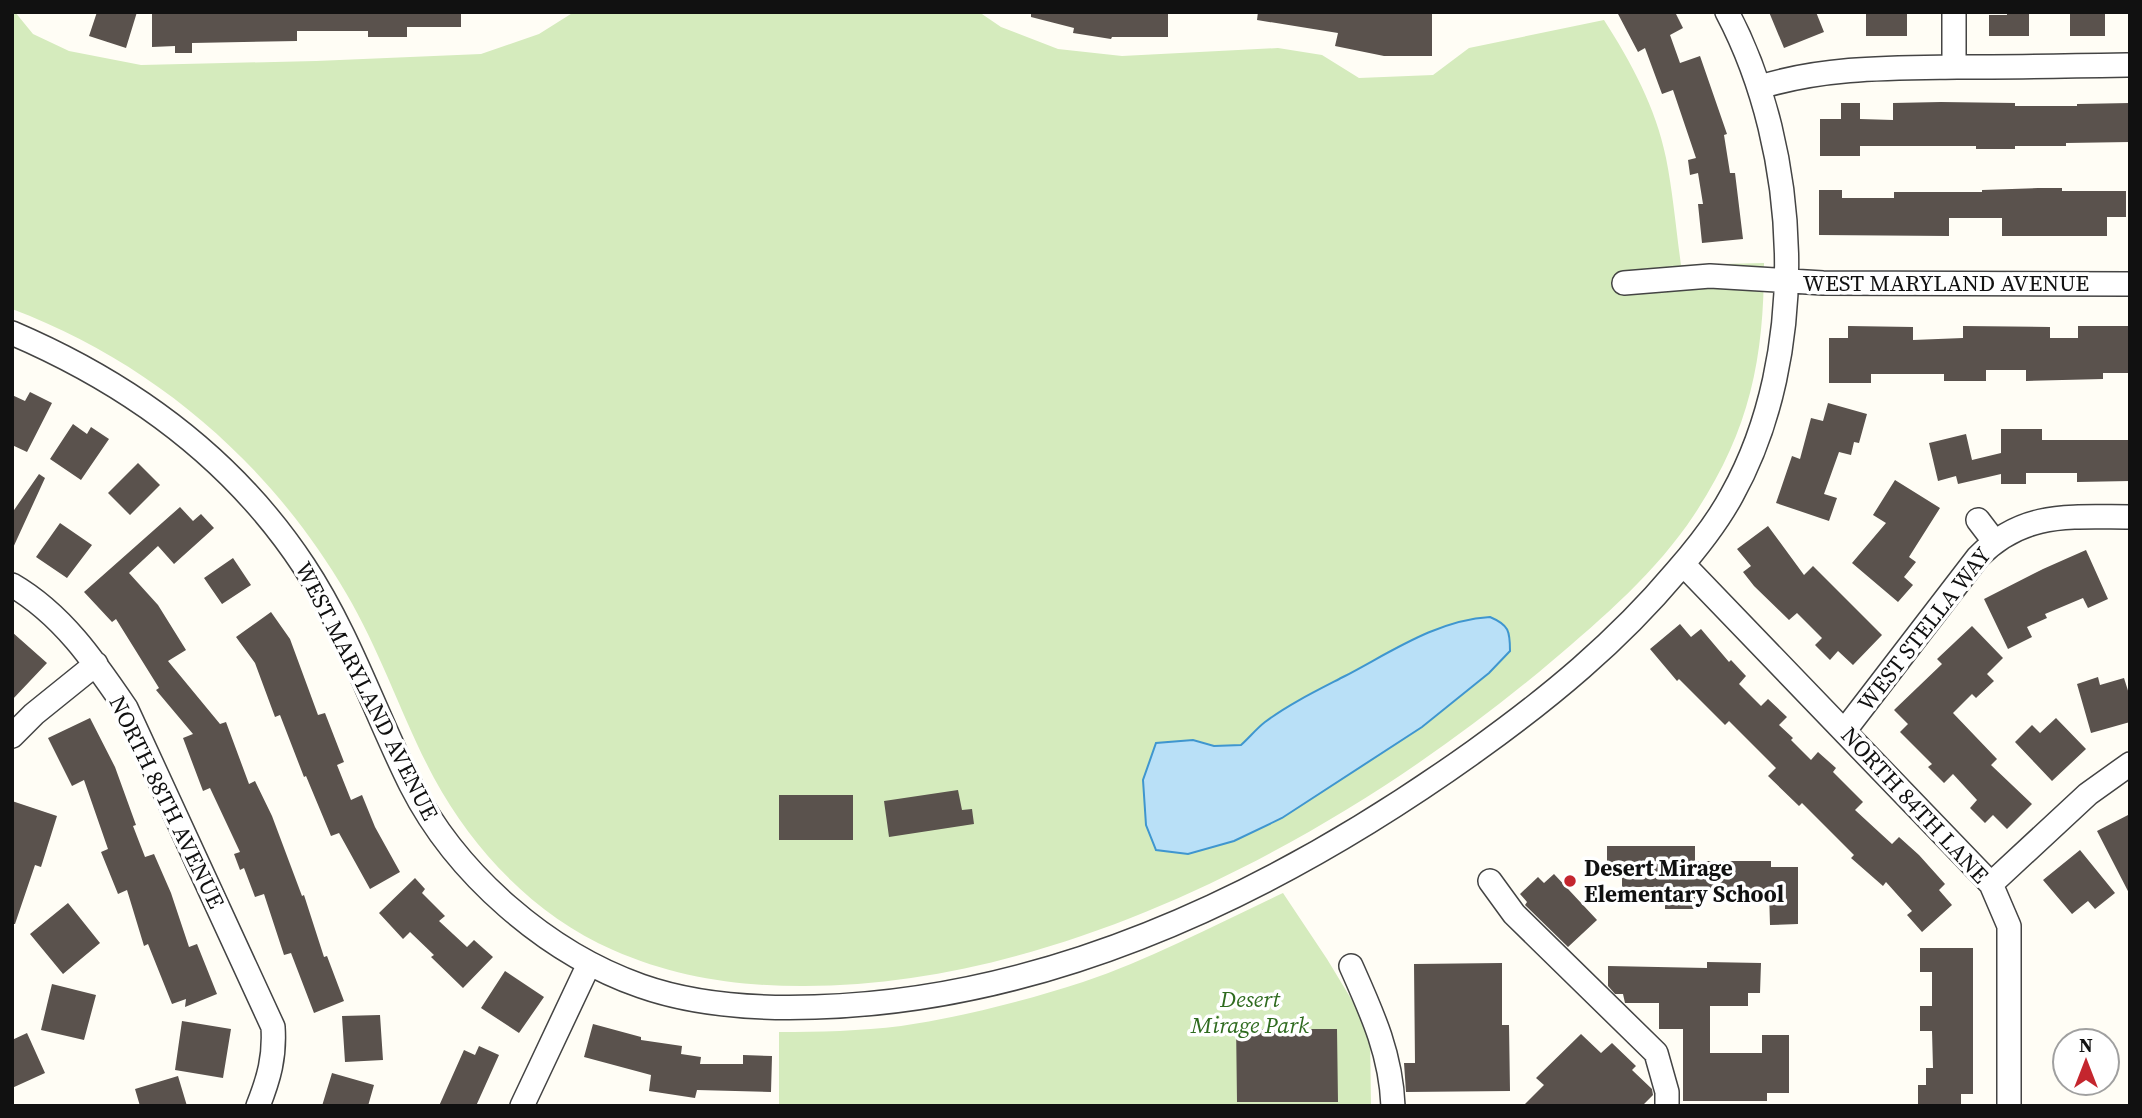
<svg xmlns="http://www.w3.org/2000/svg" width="2142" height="1118" font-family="'Source Serif 4',serif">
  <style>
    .green { fill: #d5ebbd }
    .water { fill: #b9e0f7; stroke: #3f96cf; stroke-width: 2 }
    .building { fill: #5a524d }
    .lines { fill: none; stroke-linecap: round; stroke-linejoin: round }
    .minor-casing { stroke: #444; stroke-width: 26 }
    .minor { stroke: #fff; stroke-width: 23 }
    .poi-dot { fill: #c4262e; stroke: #fff; stroke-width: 2.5 }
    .labels { text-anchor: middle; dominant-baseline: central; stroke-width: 7; stroke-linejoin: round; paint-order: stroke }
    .street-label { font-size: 23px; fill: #111; stroke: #fff }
    .poi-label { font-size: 23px; font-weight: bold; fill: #111; stroke: #fff; text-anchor: start }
    .park-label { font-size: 23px; font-style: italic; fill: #2f6b1f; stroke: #fff }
  </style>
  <rect width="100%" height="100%" fill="#fffdf5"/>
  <path class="green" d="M 12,12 L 15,12 L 33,34 L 69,51 L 141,65 L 316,61 L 481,54 L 539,34 L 574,12 L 979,12 L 1001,27 L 1058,49 L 1122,56 L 1278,48 L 1322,55 L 1359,78 L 1433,75 L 1469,48 L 1604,20 C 1631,62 1656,108 1666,158 C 1673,193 1676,229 1681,265 L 1764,263 C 1764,361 1749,432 1694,515 C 1657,571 1603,618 1552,661 C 1353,830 1068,987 802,986 C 736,986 674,977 613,950 C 536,916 474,852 434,778 C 402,718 381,652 346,593 C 270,463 153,362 12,309 Z
    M 1283,893 L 1327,959 L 1370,1030 L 1371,1106 L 779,1106 L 779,1032 C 819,1032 861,1031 901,1026 C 962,1017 1024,1001 1083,982 C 1151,959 1217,924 1283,893 Z"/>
  <path class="water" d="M 1490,617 C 1509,625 1510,631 1510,651 L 1489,673 L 1422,727 L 1282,818 L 1234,841 L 1188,854 L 1156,850 L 1146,825 L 1143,780 L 1156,743 L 1193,740 L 1214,746 L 1241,745 C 1249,738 1256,729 1265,722 C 1289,704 1318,690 1345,676 C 1391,652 1437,620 1490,617 Z"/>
  <path class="building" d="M 97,12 L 137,12 L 126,48 L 89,36 Z
    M 152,12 L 461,12 L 461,27 L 407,27 L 407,37 L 368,37 L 368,31 L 297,31 L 297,41 L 192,43 L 192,53 L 175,53 L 175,46 L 152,47 Z
    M 1031,12 L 1168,12 L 1168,37 L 1112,37 L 1111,39 L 1073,33 L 1074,28 L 1031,17 Z
    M 1258,12 L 1432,12 L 1432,56 L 1384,56 L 1335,46 L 1338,33 L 1257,20 Z
    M 1617,12 L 1675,12 L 1683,28 L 1670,35 L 1680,63 L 1700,56 L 1727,134 L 1724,135 L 1730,173 L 1735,173 L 1743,239 L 1702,243 L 1698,204 L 1703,204 L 1698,173 L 1690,175 L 1688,160 L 1696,158 L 1673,90 L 1662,94 L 1645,48 L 1638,52 Z
    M 1769,12 L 1816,12 L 1824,32 L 1784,48 Z
    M 1866,12 L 1907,12 L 1907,36 L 1866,36 Z
    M 2007,12 L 2029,12 L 2029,36 L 1989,36 L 1989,15 L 2007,15 Z
    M 2070,12 L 2105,12 L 2105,36 L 2070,36 Z
    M 1941,102 L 2015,103 L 2015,106 L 2077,106 L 2077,104 L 2130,103 L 2130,142 L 2066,143 L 2066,146 L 2015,146 L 2015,149 L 1976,149 L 1976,146 L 1860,146 L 1860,156 L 1820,156 L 1820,119 L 1841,119 L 1841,103 L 1860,103 L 1860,119 L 1893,120 L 1893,103 Z
    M 2038,188 L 2062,188 L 2062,191 L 2126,191 L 2126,217 L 2107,217 L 2107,236 L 2002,236 L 2002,218 L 1949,218 L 1949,236 L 1819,235 L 1819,190 L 1842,190 L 1842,198 L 1894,198 L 1894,192 L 1982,192 L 1982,190 Z
    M 1848,326 L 1913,327 L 1913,340 L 1963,338 L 1963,326 L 2050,327 L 2050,338 L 2078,338 L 2078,326 L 2130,326 L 2130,373 L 2103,373 L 2103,379 L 2026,381 L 2026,370 L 1986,370 L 1986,381 L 1944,381 L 1944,374 L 1871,374 L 1871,383 L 1829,383 L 1829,338 L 1848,338 Z
    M 30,392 L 52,403 L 27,452 L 12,445 L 12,395 L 25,401 Z
    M 1828,403 L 1867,414 L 1859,443 L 1854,442 L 1851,455 L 1839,452 L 1824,494 L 1837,498 L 1829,521 L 1776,503 L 1792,456 L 1800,459 L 1811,418 L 1823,421 Z
    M 73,424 L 87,434 L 91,427 L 109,439 L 81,480 L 50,459 Z
    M 2001,429 L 2042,429 L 2042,440 L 2130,440 L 2130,481 L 2077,482 L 2077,473 L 2026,473 L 2026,484 L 2001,484 L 2001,474 L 1958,484 L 1956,476 L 1938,481 L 1929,443 L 1966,434 L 1972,460 L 2001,453 Z
    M 138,463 L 160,485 L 130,515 L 108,493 Z
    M 39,474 L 45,478 L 12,550 L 12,513 Z
    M 1895,480 L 1940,508 L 1909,557 L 1916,562 L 1904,577 L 1913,585 L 1898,602 L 1852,563 L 1886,523 L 1873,515 Z
    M 180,507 L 193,521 L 201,514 L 214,528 L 174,564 L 158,546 L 129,573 L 158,605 L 186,650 L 168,661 L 220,724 L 226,722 L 249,784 L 255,781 L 272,816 L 302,896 L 304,895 L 324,957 L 327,956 L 344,1001 L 314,1013 L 291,953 L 284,955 L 264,894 L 255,897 L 244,868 L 240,870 L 234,854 L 240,852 L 210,788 L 203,791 L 183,738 L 193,734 L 156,690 L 159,688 L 116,619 L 112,622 L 84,592 Z
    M 60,523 L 92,545 L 67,578 L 36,557 Z
    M 1768,526 L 1804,575 L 1813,566 L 1882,635 L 1853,665 L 1838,651 L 1830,660 L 1815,645 L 1822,638 L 1797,613 L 1789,620 L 1754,586 L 1743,572 L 1751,566 L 1737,549 Z
    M 2086,550 L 2108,599 L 2088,608 L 2083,598 L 2045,614 L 2047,618 L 2027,627 L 2032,637 L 2008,649 L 1984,599 L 2043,569 Z
    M 233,558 L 251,585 L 222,604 L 204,578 Z
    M 271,612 L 290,639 L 318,715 L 325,713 L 344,762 L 337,765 L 351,800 L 362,795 L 375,827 L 400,872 L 370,889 L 339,833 L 331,836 L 306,776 L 304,777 L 280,715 L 275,717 L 255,663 L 236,637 Z
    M 1680,624 L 1691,637 L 1701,629 L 1729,662 L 1731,660 L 1746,676 L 1739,684 L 1761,706 L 1768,699 L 1787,717 L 1779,725 L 1793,738 L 1791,740 L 1811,760 L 1818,752 L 1836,768 L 1833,772 L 1863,802 L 1855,810 L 1892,844 L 1899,837 L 1919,855 L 1945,884 L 1939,890 L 1952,905 L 1922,932 L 1907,915 L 1912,911 L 1886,882 L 1883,886 L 1851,858 L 1854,855 L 1802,803 L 1799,806 L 1768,776 L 1776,768 L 1729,721 L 1725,725 L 1679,679 L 1677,681 L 1650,649 Z
    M 1972,626 L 2003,658 L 1987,674 L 1994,681 L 1976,698 L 1972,694 L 1953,713 L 1997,759 L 1991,765 L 2032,804 L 2007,829 L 1993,815 L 1985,823 L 1970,808 L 1977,800 L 1953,774 L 1944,783 L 1928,767 L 1932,764 L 1900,732 L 1908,724 L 1894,710 L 1942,664 L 1937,659 Z
    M 12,632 L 47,663 L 12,700 Z
    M 2098,677 L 2100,685 L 2124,678 L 2130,697 L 2130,722 L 2091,733 L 2077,684 Z
    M 90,718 L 115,767 L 136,825 L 133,826 L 145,857 L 154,854 L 171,893 L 189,947 L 197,944 L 217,994 L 185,1007 L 186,999 L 172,1004 L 148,944 L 144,946 L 127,890 L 118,894 L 101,852 L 108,849 L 84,780 L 72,786 L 48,738 Z
    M 2056,718 L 2086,749 L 2052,781 L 2015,742 L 2032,725 L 2040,733 Z
    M 958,790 L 962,810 L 972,809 L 974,824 L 889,837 L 884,801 Z
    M 779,795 L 853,795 L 853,840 L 779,840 Z
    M 12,801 L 57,816 L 41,867 L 35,865 L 15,924 L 12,924 Z
    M 2130,814 L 2130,895 L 2097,831 Z
    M 1607,846 L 1695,846 L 1695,861 L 1771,861 L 1771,867 L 1798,867 L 1798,924 L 1770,925 L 1769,891 L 1695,891 L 1695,909 L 1665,909 L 1665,887 L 1622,887 L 1622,874 L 1607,874 Z
    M 2080,850 L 2115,893 L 2095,909 L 2088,901 L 2072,914 L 2043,880 Z
    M 1554,874 L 1597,920 L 1568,947 L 1525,905 L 1527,902 L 1520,894 L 1538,877 L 1544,883 Z
    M 415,878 L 425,889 L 422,893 L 445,916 L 439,921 L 467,947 L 474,940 L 493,957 L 463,988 L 431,957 L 434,955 L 410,932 L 403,939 L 379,913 Z
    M 68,903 L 100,943 L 63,974 L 30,934 Z
    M 1920,948 L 1973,948 L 1973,1094 L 1961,1094 L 1961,1106 L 1918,1106 L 1918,1085 L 1926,1085 L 1926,1068 L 1933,1068 L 1932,1031 L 1920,1031 L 1920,1006 L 1932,1006 L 1932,972 L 1920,972 Z
    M 1707,962 L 1761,963 L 1760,993 L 1748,993 L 1748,1006 L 1710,1006 L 1710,1053 L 1762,1053 L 1762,1035 L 1789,1035 L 1789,1093 L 1767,1093 L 1767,1101 L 1683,1101 L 1683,1029 L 1659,1029 L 1659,1003 L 1625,1003 L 1623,994 L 1615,994 L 1608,986 L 1608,966 L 1707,968 Z
    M 1502,963 L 1502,1025 L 1509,1025 L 1510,1091 L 1406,1092 L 1404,1063 L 1415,1063 L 1414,964 Z
    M 505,971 L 544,997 L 519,1033 L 481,1008 Z
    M 52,984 L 96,995 L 84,1040 L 41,1030 Z
    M 380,1015 L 383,1060 L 345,1062 L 342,1016 Z
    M 182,1021 L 231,1029 L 223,1078 L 175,1070 Z
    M 1236,1021 L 1259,1021 L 1260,1029 L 1337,1029 L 1338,1102 L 1237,1102 Z
    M 593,1024 L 641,1037 L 641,1040 L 682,1046 L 681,1054 L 701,1057 L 700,1064 L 743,1064 L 743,1055 L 772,1056 L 771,1092 L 697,1090 L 695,1098 L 649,1091 L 651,1075 L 584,1057 Z
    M 27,1033 L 45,1073 L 12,1088 L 12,1040 Z
    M 1581,1034 L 1601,1053 L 1612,1043 L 1636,1066 L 1632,1070 L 1652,1089 L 1653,1095 L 1642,1106 L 1523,1106 L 1544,1085 L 1536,1078 Z
    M 479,1046 L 499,1055 L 476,1106 L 439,1106 L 464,1050 L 475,1055 Z
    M 332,1073 L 374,1085 L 368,1106 L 322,1106 Z
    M 178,1076 L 187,1106 L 140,1106 L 135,1089 Z"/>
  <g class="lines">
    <g class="minor-casing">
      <path id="minor" d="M 1954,67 L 1954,12
        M 1760,87 C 1825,67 1890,68 1957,67 C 2015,67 2072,66 2130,65
        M 1624,283 L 1710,276 L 1823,283 L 2130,284
        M 12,333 C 131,384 232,457 304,566 C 349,634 375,713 411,785 C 456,874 547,953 641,986 C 695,1005 757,1009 815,1007 C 1055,1000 1282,889 1475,751 C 1549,698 1617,642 1676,572 C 1697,548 1717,523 1732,495 C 1810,355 1801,152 1727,12
        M 1978,520 L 1994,541
        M 1683,564 L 1991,884 L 2009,926 L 2009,1106
        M 12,585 C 62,614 94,661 126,708 L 273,1027 C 275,1057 269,1078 258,1106
        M 1845,730 L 1978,557 C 2023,511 2069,517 2130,517
        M 12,736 L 34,714 L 96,664
        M 1490,881 L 1514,914 L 1656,1053 L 1667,1092 L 1667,1106
        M 1991,884 L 2088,794 L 2130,764
        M 1351,966 C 1372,1013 1391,1054 1393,1106
        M 522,1106 L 589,964"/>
    </g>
    <use href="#minor" class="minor"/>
  </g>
  <circle class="poi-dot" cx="1570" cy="881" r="7"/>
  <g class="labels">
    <g class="street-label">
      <text x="1946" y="283">WEST MARYLAND AVENUE</text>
      <text transform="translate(1924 629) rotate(-52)">WEST STELLA WAY</text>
      <text transform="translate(367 691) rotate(63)">WEST MARYLAND AVENUE</text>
      <text transform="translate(167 802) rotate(64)">NORTH 88TH AVENUE</text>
      <text transform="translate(1915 805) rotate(47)">NORTH 84TH LANE</text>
    </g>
    <g class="poi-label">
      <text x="1584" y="868">Desert Mirage<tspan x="1584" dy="26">Elementary School</tspan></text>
    </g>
    <g class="park-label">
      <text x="1250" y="999">Desert<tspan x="1250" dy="26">Mirage Park</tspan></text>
    </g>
  </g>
  <rect width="2142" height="1118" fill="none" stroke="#111111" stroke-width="28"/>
  <g transform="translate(2086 1062)"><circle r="33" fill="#ffffff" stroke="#a0a0a0" stroke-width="2"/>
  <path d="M0-5L12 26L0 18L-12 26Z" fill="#c4262e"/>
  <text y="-10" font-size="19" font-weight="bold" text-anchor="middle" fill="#111111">N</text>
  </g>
</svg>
